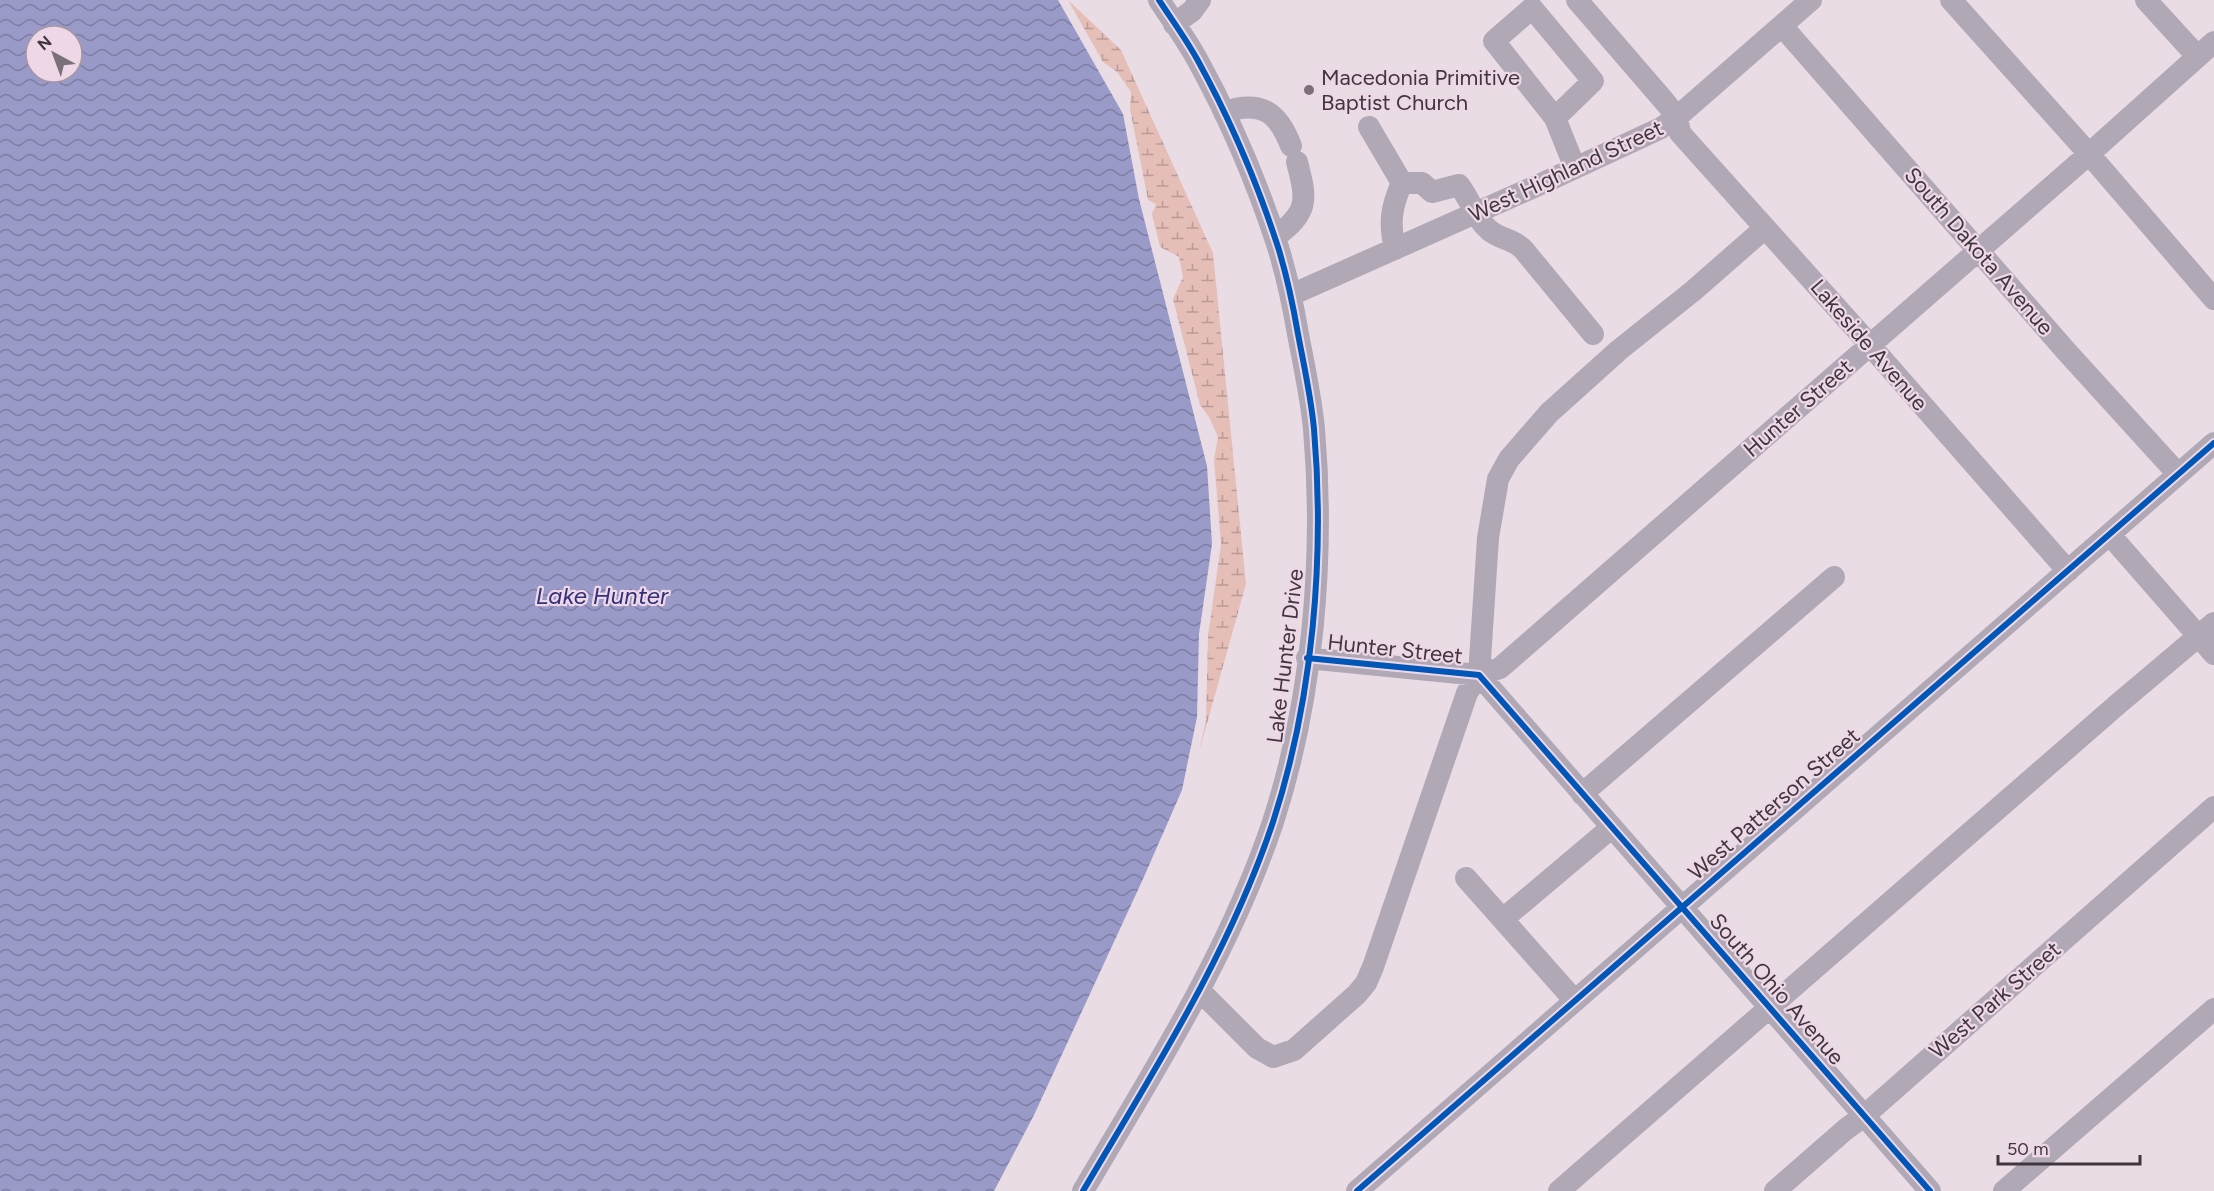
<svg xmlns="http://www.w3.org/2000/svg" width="2214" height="1191" font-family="Figtree,sans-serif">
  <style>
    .wetland { fill: url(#wetland-marsh) }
    .water { fill: url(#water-waves); fill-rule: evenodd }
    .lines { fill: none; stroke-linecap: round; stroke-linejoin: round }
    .minor { stroke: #b1a8b6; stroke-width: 22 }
    .cycleway-casing { stroke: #eed7e6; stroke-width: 10 }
    .cycleway { stroke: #0057b8; stroke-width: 6 }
    .poi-dot { fill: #7a7178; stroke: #eed7e6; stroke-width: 2 }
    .labels { text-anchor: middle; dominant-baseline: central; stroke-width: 4.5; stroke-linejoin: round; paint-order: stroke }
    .poi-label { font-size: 22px; fill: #3f373d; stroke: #eed7e6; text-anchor: start }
    .street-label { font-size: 22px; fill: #3f373d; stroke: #eed7e6 }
    .water-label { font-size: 24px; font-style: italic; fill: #31307b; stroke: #eed7e6 }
  </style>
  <defs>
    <pattern id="wetland-marsh" width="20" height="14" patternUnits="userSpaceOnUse" patternTransform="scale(1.5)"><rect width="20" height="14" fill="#e5beb8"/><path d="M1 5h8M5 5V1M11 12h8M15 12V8" fill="none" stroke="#bb9b97"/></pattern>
    <pattern id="water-waves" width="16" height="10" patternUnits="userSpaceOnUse" patternTransform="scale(1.5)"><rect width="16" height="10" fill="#999ac8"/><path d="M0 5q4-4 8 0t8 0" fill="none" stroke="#7e7ea4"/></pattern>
  </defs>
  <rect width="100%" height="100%" fill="#e9dce5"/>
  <path class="wetland" d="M 1068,0 L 1121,50 L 1213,253 L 1246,584 L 1199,752 L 1206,720 L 1208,636 L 1221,544 L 1214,459 L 1218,437 L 1209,417 L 1200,405 L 1173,299 L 1183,277 L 1179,257 L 1160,247 L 1152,214 L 1156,204 L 1148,200 L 1130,109 L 1131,92 L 1117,72 L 1103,62 Z"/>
  <path class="water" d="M 0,0 L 1058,0 L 1123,114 L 1139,199 L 1207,466 L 1212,544 L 1199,634 L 1197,717 L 1182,790 L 1143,879 L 1034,1115 L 994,1191 L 0,1191 ZM 36,36 L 72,36 L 72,72 L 36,72 Z"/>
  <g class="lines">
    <path class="minor" d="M 1577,0 L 1665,102 L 1677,117 L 1680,133 L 1854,327 L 2068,571
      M 1951,0 L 2089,154 L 2214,299
      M 2146,0 L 2197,56
      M 1174,24 L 1192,11 L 1200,0
      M 1782,26 L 2066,351 L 2178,474
      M 1224,112 C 1260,100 1278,111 1291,146
      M 1555,118 L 1593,81 L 1532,8 L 1494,41 L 1555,118 L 1575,168
      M 1369,127 L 1402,183
      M 1402,183 L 1422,183 L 1432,192 L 1459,185 C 1470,199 1475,218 1489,230 C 1499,239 1513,239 1523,249 L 1593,334
      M 1275,237 C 1309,212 1307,200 1297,162
      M 1395,249 C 1389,223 1391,207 1402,183
      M 1291,295 L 1543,183 L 1661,128 L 1677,117 L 1811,0
      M 2110,535 L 2214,654
      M 1307,658 L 1479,675 L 1500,668 L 2089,154 L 2214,42
      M 1479,675 L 1930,1191
      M 1582,794 L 1834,577
      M 1466,878 L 1575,1001
      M 1503,919 L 1611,828
      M 1199,990 L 1257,1048 L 1273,1057 L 1294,1050 L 1357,994 L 1366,983 L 1373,967 L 1467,693 L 1479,675 L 1488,538 L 1498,479 L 1509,459 L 1549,413 L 1619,350 L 1693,291 L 1765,228
      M 1083,1191 C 1153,1072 1229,954 1273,822 C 1313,699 1325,557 1314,429 C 1311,397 1304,366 1298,334 C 1293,305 1287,276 1278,247 C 1257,182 1230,119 1197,59 C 1186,39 1172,20 1159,0
      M 1357,1191 L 2214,443
      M 1559,1191 L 2118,704 L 2214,623
      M 1775,1191 L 1846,1129 L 1864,1116 L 2214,807
      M 2004,1191 L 2214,1009"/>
    <g class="cycleway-casing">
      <path id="cycleway" d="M 1307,658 L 1479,675 L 1930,1191
        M 1083,1191 C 1153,1072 1229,954 1273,822 C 1313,699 1325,557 1314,429 C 1311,397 1304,366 1298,334 C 1293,305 1287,276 1278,247 C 1257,182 1230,119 1197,59 C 1186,39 1172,20 1159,0
        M 1357,1191 L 2214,443"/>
    </g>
    <use href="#cycleway" class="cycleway"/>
  </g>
  <circle class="poi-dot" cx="1309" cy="90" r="6"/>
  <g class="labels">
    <g class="poi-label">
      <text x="1321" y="77">Macedonia Primitive<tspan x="1321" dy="25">Baptist Church</tspan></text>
    </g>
    <g class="street-label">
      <text transform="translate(1566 171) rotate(-25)">West Highland Street</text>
      <text transform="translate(1979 251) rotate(49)">South Dakota Avenue</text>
      <text transform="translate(1869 345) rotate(49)">Lakeside Avenue</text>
      <text transform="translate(1798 408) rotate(-41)">Hunter Street</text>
      <text transform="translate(1395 649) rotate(6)">Hunter Street</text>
      <text transform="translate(1285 656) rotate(-83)">Lake Hunter Drive</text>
      <text transform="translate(1774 804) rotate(-41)">West Patterson Street</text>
      <text transform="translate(1777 989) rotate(49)">South Ohio Avenue</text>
      <text transform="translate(1995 1000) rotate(-41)">West Park Street</text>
    </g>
    <g class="water-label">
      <text x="602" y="595">Lake Hunter</text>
    </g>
  </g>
  <g transform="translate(54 54) rotate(319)"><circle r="28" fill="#eed7e6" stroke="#a897a2" stroke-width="1.5"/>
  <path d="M0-4.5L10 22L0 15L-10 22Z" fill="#7a7178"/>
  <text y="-9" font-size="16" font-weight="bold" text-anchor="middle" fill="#3f373d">N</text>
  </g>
  <path d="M1998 1155v9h142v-9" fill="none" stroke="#3f373d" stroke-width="3"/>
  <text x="2007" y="1155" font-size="18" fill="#3f373d" stroke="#eed7e6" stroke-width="4.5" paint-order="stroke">50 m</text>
</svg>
